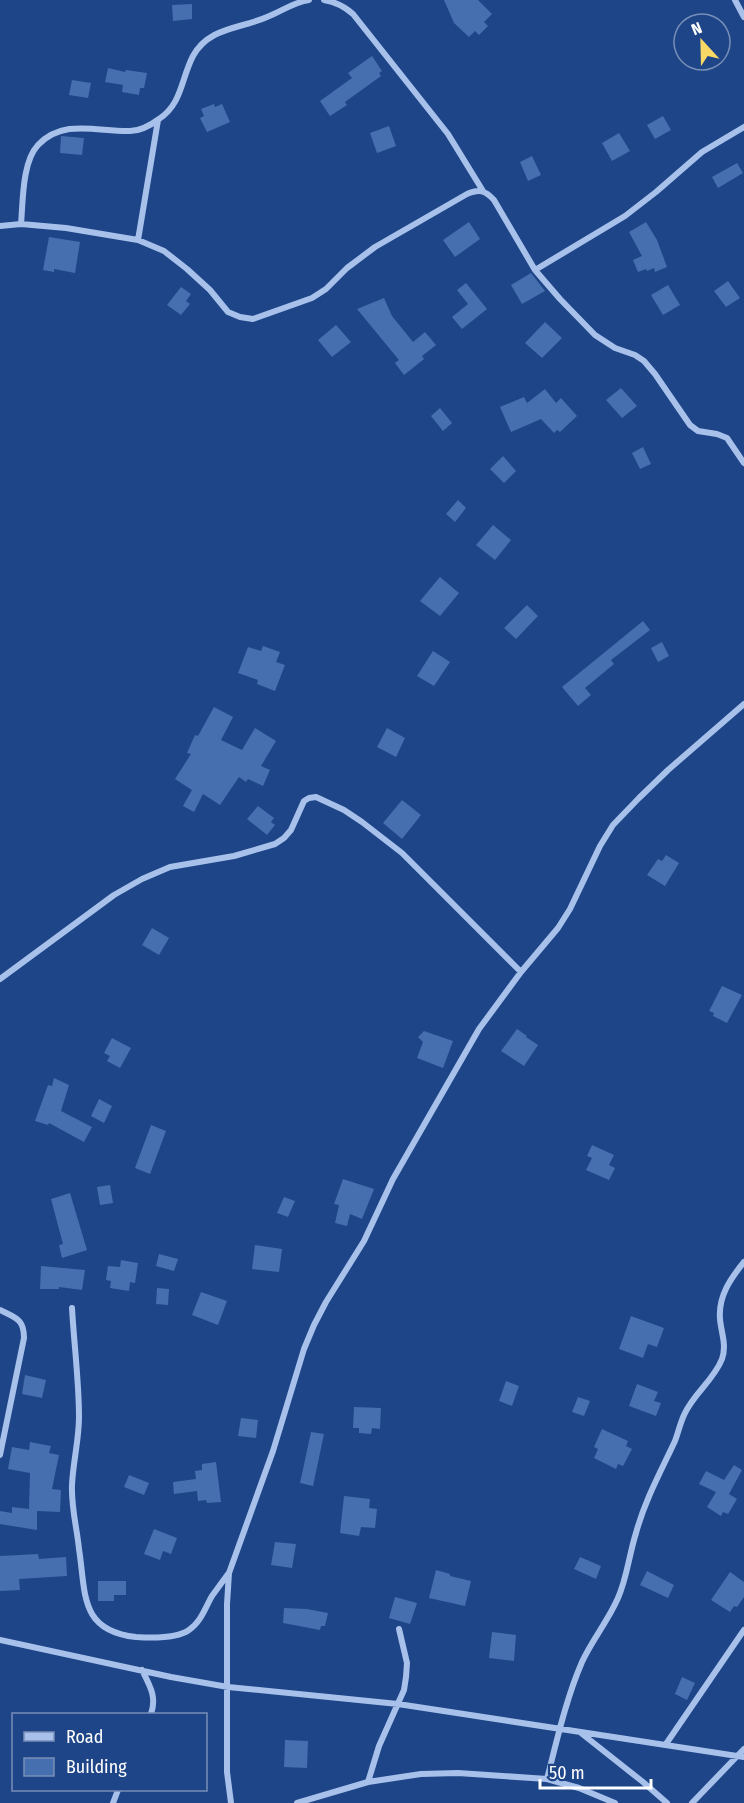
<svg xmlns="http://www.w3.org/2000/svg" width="744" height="1803" font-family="'Fira Sans Condensed',sans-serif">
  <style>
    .building { fill: #466faf }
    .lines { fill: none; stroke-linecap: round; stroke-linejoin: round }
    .minor { stroke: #a7c1eb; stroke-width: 6 }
  </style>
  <rect width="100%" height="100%" fill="#1e4587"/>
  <path class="building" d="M 444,0 L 478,0 L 492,14 L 484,22 L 488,26 L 479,35 L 475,31 L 469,37 L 454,23 Z
    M 192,4 L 192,19 L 173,21 L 172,5 Z
    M 372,56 L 382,71 L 379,73 L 381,76 L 345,102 L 347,105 L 330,116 L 320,101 L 352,78 L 348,73 Z
    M 108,68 L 125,72 L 126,70 L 147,73 L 144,88 L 140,88 L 139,95 L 122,92 L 123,85 L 105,82 Z
    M 72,80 L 91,83 L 88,98 L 69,95 Z
    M 214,104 L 215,107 L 222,104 L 230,122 L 207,132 L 200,118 L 204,116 L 201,109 Z
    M 663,116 L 671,130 L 655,139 L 647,125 Z
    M 389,126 L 396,146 L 377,153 L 370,133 Z
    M 619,133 L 630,151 L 612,161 L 602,143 Z
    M 61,136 L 84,138 L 82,155 L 60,153 Z
    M 532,156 L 541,175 L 528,181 L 520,162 Z
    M 737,163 L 743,173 L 718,188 L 712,177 Z
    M 469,222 L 480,239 L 455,257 L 443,240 Z
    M 646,222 L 657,240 L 667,267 L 655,272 L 654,268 L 647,271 L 646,269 L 638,272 L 633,260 L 642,256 L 629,232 Z
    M 49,237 L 80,242 L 75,273 L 54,269 L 54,272 L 43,270 Z
    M 531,273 L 545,291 L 522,304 L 511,285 Z
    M 728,281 L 740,298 L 726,307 L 714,291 Z
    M 466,283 L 487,309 L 462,329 L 452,317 L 468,304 L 457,290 Z
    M 668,285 L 680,305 L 663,315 L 651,295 Z
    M 181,287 L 191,294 L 186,301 L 190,304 L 181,315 L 167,305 Z
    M 384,298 L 392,316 L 413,342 L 425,332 L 436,345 L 422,356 L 424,359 L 404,375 L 395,363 L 399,360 L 357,309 Z
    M 545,322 L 562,338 L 542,358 L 525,343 Z
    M 336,325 L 351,342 L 332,357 L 318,340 Z
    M 621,388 L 637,406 L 622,418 L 606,400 Z
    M 545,389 L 556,403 L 561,398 L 577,416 L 560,432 L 557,430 L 554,433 L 541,419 L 511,432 L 500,407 L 524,397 L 527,403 Z
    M 440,408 L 452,423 L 443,431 L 431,416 Z
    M 643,447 L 651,464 L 640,469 L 632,453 Z
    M 503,456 L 516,471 L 504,483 L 490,469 Z
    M 458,500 L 466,508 L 455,522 L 446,514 Z
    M 493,525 L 511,540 L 495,560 L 476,545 Z
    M 440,577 L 459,593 L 440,616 L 420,601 Z
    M 527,605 L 538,616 L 516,639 L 504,628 Z
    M 643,621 L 650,630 L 611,660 L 614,664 L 585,688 L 591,695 L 578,706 L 562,687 Z
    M 662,642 L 669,656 L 658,662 L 651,648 Z
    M 263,646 L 280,652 L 276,662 L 285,665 L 275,691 L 257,684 L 258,680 L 238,673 L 248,647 L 261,651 Z
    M 433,651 L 450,662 L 434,686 L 417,676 Z
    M 214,707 L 233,717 L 221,740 L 242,750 L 255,728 L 276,741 L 261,766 L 270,770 L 263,786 L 248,779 L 246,782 L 239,777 L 220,805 L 203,794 L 194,812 L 183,806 L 192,790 L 175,779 L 191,754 L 187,753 L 195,735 L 198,736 Z
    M 387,728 L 405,738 L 396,757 L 377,747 Z
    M 402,800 L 421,815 L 402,839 L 383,823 Z
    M 258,806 L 274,818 L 271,822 L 275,825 L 267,835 L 247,819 Z
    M 666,855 L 679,863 L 665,886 L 647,875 L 658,859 L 662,861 Z
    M 152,928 L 169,938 L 159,955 L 142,945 Z
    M 722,986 L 742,995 L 727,1023 L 713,1016 L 714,1013 L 709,1011 Z
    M 517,1029 L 527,1036 L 526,1037 L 538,1045 L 524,1066 L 501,1051 Z
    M 424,1031 L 453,1041 L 443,1068 L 417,1058 L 423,1042 L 418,1037 Z
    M 112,1038 L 131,1048 L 120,1068 L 107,1061 L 110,1056 L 104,1053 Z
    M 54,1078 L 69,1085 L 61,1111 L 92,1127 L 84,1142 L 49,1123 L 48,1125 L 35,1121 L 48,1085 L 52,1086 Z
    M 99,1099 L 112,1106 L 104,1123 L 91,1116 Z
    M 151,1125 L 166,1131 L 150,1174 L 135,1168 Z
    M 592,1145 L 614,1155 L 609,1165 L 615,1168 L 609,1180 L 586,1170 L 592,1158 L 587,1156 Z
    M 343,1179 L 374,1189 L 362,1219 L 350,1214 L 347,1226 L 335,1223 L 339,1205 L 334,1204 Z
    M 110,1185 L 113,1203 L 100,1205 L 97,1187 Z
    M 70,1193 L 87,1250 L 62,1258 L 59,1245 L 63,1244 L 51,1199 Z
    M 284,1197 L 295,1201 L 288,1217 L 277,1213 Z
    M 255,1245 L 282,1249 L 279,1272 L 252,1269 Z
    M 159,1254 L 178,1259 L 174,1271 L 156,1266 Z
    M 121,1260 L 138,1263 L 135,1283 L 130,1282 L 129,1291 L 110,1288 L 111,1281 L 106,1280 L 108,1266 L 120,1267 Z
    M 41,1266 L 85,1270 L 82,1290 L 59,1287 L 59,1289 L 40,1289 Z
    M 157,1288 L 169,1289 L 168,1305 L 156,1304 Z
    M 201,1292 L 227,1301 L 218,1325 L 192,1315 Z
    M 631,1316 L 664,1328 L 657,1347 L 648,1344 L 643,1358 L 619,1349 Z
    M 25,1375 L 46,1380 L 42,1398 L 22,1394 Z
    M 506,1381 L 519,1386 L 512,1406 L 499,1401 Z
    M 637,1384 L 658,1392 L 654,1401 L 661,1403 L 656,1416 L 629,1406 Z
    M 578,1397 L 590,1401 L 584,1416 L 572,1412 Z
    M 354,1407 L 381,1408 L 380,1429 L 372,1428 L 371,1434 L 359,1433 L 359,1428 L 353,1428 Z
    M 241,1418 L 258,1420 L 256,1438 L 238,1436 Z
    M 602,1429 L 628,1441 L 626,1446 L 632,1449 L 623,1466 L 618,1464 L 616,1469 L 594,1458 L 598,1449 L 594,1447 Z
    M 311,1432 L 324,1434 L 313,1486 L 300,1483 Z
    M 30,1442 L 51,1446 L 49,1453 L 59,1455 L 52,1489 L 61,1490 L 60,1512 L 37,1511 L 37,1530 L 0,1524 L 0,1511 L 12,1513 L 12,1507 L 29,1509 L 30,1473 L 8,1469 L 12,1447 L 29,1450 Z
    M 216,1462 L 221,1502 L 207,1503 L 206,1500 L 198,1501 L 197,1491 L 174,1494 L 173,1482 L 196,1479 L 195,1471 L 202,1470 L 202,1464 Z
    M 734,1465 L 742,1470 L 729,1494 L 737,1499 L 728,1514 L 723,1512 L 721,1516 L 707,1507 L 716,1492 L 699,1484 L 706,1471 L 724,1480 Z
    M 129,1475 L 149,1483 L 144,1495 L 124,1487 Z
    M 344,1496 L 370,1499 L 369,1508 L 377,1509 L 375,1528 L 361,1527 L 359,1536 L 340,1533 Z
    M 154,1529 L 177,1538 L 171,1554 L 163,1551 L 160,1560 L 144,1554 Z
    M 275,1542 L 296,1544 L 292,1568 L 271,1565 Z
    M 38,1554 L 39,1559 L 66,1557 L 67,1576 L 19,1579 L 20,1590 L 0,1591 L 0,1556 Z
    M 580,1557 L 601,1566 L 596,1579 L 574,1569 Z
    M 436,1570 L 450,1574 L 450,1576 L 471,1581 L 465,1606 L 429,1598 Z
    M 647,1571 L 674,1585 L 668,1598 L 640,1585 Z
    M 730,1572 L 744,1582 L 744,1597 L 737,1607 L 734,1606 L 730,1612 L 711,1600 Z
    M 98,1581 L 126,1581 L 126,1595 L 114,1595 L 114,1601 L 98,1601 Z
    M 395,1597 L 417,1603 L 410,1624 L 389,1618 Z
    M 284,1608 L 307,1609 L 328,1613 L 325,1626 L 321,1626 L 320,1630 L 283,1623 Z
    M 492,1632 L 516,1635 L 514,1661 L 489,1658 Z
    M 682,1677 L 695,1683 L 687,1700 L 675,1694 Z
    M 285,1740 L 308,1741 L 307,1768 L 284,1767 Z"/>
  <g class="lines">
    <path class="minor" d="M 324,0 C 336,2 344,6 353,14 L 448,134 L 483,191
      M 735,0 L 744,17
      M 21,224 C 23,202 22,162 38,145 C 64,118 98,132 130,131 C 140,131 151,125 159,119 C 182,104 181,79 193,56 C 209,27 240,29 267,17 C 282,11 294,2 309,0
      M 0,226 L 21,224 L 66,228 L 138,240 L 164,251 L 187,269 L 210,290 L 228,312 L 240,317 L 253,319 L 312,298 L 326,289 L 347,268 L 375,247 L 467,194 C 479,189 485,190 494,200 L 535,270 L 560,299 L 595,335 L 615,348 L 635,355 L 644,361 L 655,374 L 690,425 L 698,431 L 717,434 L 727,438 L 744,463
      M 138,240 L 158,120
      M 535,270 L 625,216 L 656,192 L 702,152 L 744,127
      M 0,979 L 114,895 L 142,879 L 170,867 L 234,856 L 275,844 L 284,838 L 291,830 L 304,801 L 309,798 L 316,797 L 344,810 L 362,822 L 402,853 L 521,972
      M 72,1308 C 74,1344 79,1381 79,1417 C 79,1440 73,1462 72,1485 C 71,1507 77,1528 79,1549 C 86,1593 79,1631 136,1637 C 151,1638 176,1639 189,1630 C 201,1622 205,1608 212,1596 C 217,1589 223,1581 228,1574
      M 0,1310 C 16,1318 24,1319 24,1338 L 0,1455
      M 0,1640 L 171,1677 L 228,1687 L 398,1704 L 744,1757
      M 142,1670 C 150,1686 157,1697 151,1714
      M 581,1733 L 643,1782 L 667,1803
      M 666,1744 L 744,1630
      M 547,1779 C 557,1740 566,1699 582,1662 C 592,1640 608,1621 618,1598 C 627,1578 629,1555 636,1533 C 645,1500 661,1471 675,1441 C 678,1433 680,1424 684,1415 C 693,1394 714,1380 722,1359 C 727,1345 721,1332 720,1319 C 718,1296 731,1278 744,1262
      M 368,1782 L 379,1746 L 404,1690 L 406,1677 L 407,1663 L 399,1629
      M 113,1803 L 118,1790
      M 231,1803 L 227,1772 L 227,1604 L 229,1573 L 273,1451 L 304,1349 L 314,1325 L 326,1302 L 364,1241 L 393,1179 L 479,1029 L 521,972 L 558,928 L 570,909 L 600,846 L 613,825 L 639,798 L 668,770 L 744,704
      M 297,1803 L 368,1782 L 421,1774 L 458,1773 L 547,1779 L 579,1788 L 615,1803
      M 692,1803 L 744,1749"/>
  </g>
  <rect x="12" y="1713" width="195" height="78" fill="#1e4587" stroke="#788fb7" stroke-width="1.5"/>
  <rect x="24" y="1732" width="30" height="9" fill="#a7c1eb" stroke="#788fb7" stroke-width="1.5"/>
  <text x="66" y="1743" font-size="18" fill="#ffffff">Road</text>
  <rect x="24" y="1758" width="30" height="18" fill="#466faf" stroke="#788fb7" stroke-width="1.5"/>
  <text x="66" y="1773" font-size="18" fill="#ffffff">Building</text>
  <g transform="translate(702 42) rotate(338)"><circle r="28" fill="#1e4587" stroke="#788fb7" stroke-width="1.5"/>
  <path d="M0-4.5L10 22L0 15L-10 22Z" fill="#fad865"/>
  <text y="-9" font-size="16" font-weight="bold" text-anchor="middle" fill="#ffffff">N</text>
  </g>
  <path d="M540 1779v9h111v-9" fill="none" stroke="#ffffff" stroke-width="3"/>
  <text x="549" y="1779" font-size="18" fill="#ffffff" stroke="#1e4587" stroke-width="4.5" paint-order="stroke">50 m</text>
</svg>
